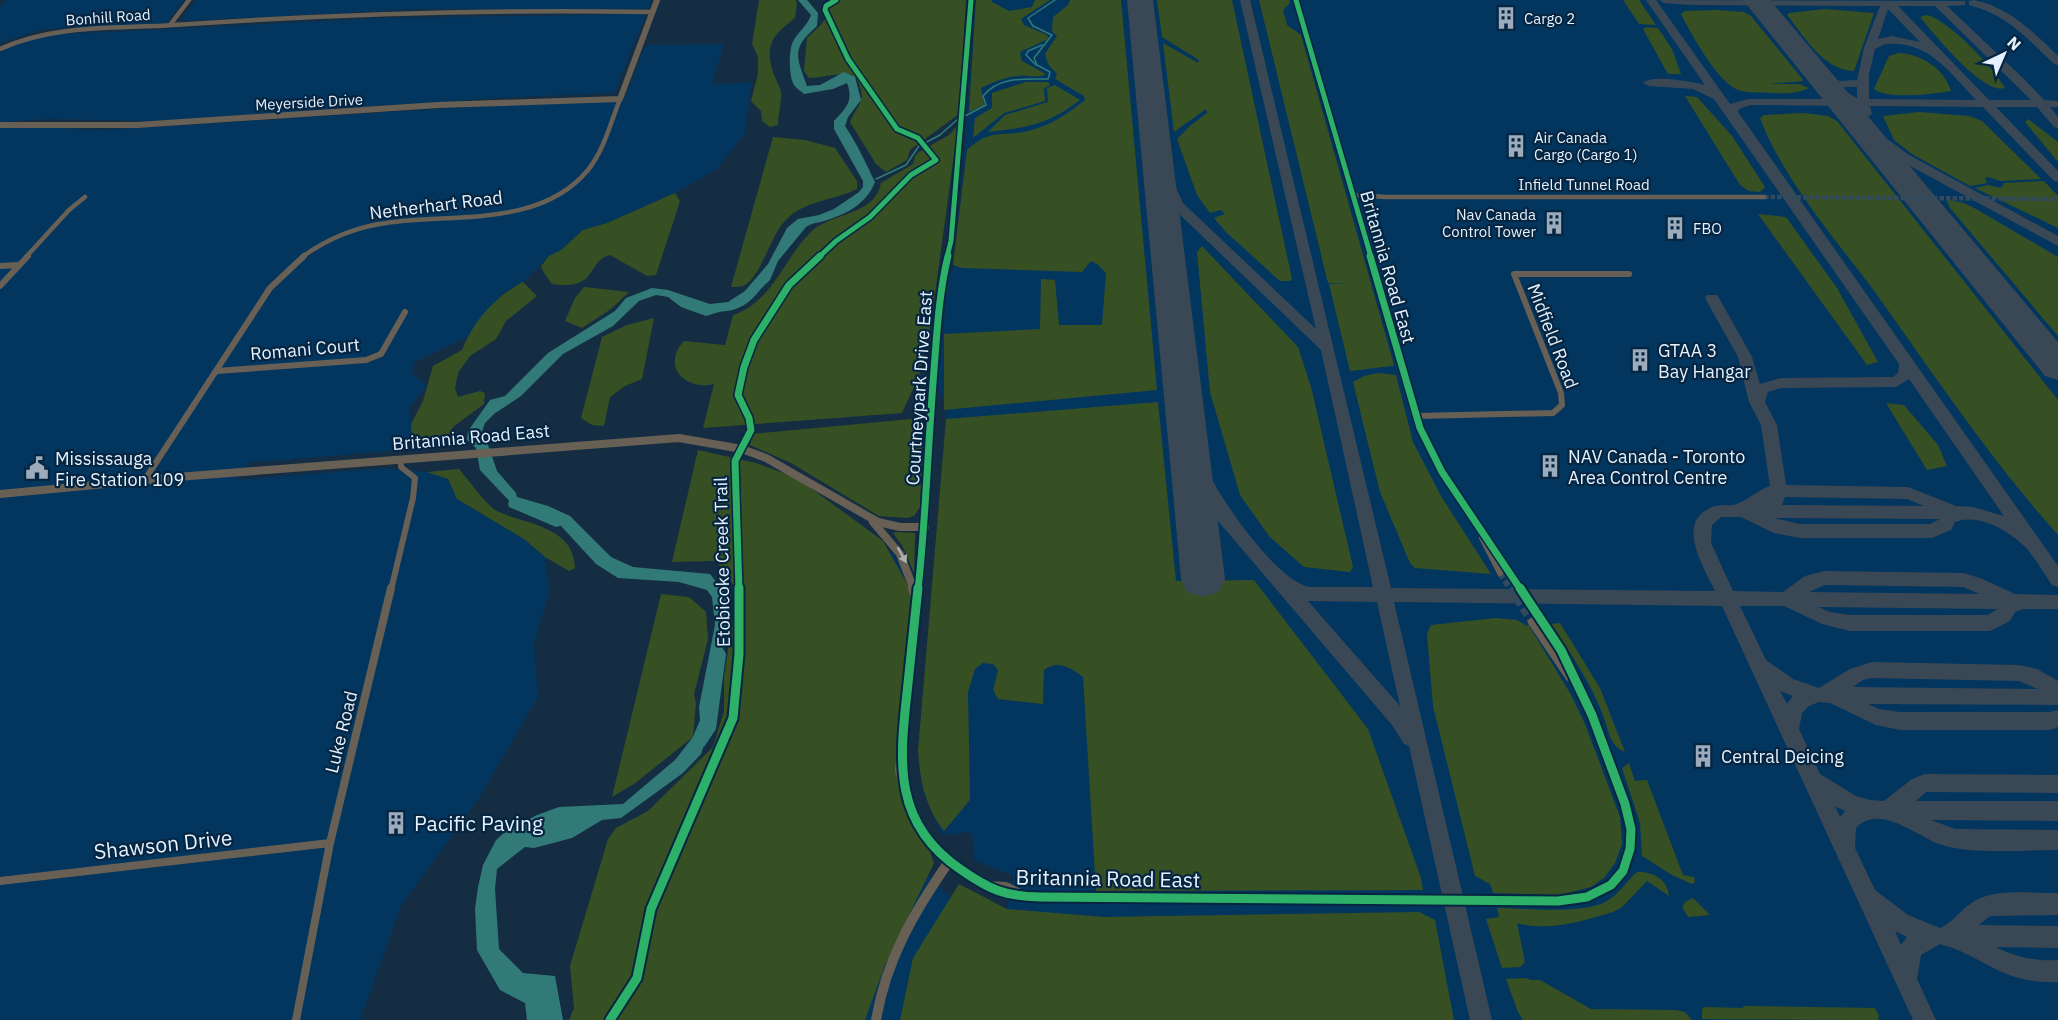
<svg xmlns="http://www.w3.org/2000/svg" width="2058" height="1020" font-family="'IBM Plex Sans',sans-serif">
  <style>
    .built { fill: #03365f }
    .green { fill: #375023 }
    .water { fill: #327a78 }
    .lines { fill: none; stroke-linecap: round; stroke-linejoin: round }
    .stream { stroke: #327a78; stroke-width: 1.5 }
    .river { fill: #327a78; fill-rule: evenodd }
    .taxiway { fill: #3a4856; fill-rule: evenodd }
    .runway { fill: #3a4856; fill-rule: evenodd }
    .minor-tunnel-far2 { stroke: #334a5e; stroke-width: 4.5; stroke-dasharray: 4.5 2; stroke-linecap: butt }
    .minor-tunnel-far1 { stroke: #334a5e; stroke-width: 6; stroke-dasharray: 6 3; stroke-linecap: butt }
    .minor-tunnel { stroke: #334a5e; stroke-width: 8; stroke-dasharray: 8 4; stroke-linecap: butt }
    .minor-far2 { stroke: #696055; stroke-width: 4.5 }
    .minor-far1 { stroke: #696055; stroke-width: 6 }
    .minor { stroke: #696055; stroke-width: 8 }
    .tertiary-far2 { stroke: #696055; stroke-width: 6 }
    .tertiary-far1 { stroke: #696055; stroke-width: 8 }
    .tertiary { stroke: #696055; stroke-width: 10 }
    .cycleway-far2-casing { stroke: #052541; stroke-width: 8 }
    .cycleway-far1-casing { stroke: #052541; stroke-width: 10 }
    .cycleway-casing { stroke: #052541; stroke-width: 13 }
    .cycleway-far2 { stroke: #2db169; stroke-width: 5 }
    .cycleway-far1 { stroke: #2db169; stroke-width: 7 }
    .cycleway { stroke: #2db169; stroke-width: 9 }
    .oneway { fill: #adb0b2 }
    .labels { text-anchor: middle; dominant-baseline: central; stroke-width: 4.5; stroke-linejoin: round; paint-order: stroke }
    .far-street-label { font-size: 15px; fill: #e5f1fe; stroke: #052541 }
    .far-poi-label { font-size: 15px; fill: #e5f1fe; stroke: #052541; text-anchor: start }
    .street-label { font-size: 18px; fill: #e5f1fe; stroke: #052541 }
    .poi-label { font-size: 18px; fill: #e5f1fe; stroke: #052541; text-anchor: start }
    .near-poi-label { font-size: 21px; fill: #e5f1fe; stroke: #052541; text-anchor: start }
    .near-street-label { font-size: 21px; fill: #e5f1fe; stroke: #052541 }
  </style>
  <rect width="100%" height="100%" fill="#142d42"/>
  <path class="built" d="M 6,0 L 184,0 L 166,23 L 43,29 L 0,43 L 0,6 Z
    M 196,0 L 652,0 L 649,7 L 645,9 L 419,9 L 184,21 L 182,19 Z
    M 976,0 L 2058,0 L 2058,1020 L 620,1020 L 880,550 L 893,553 L 898,561 L 902,570 L 906,600 L 894,723 L 915,862 L 959,906 L 1006,909 L 1011,897 L 1013,876 L 974,860 L 972,832 L 942,835 L 923,791 L 919,753 L 947,426 L 945,407 L 938,384 L 948,281 L 956,259 Z
    M 642,14 L 645,17 L 615,91 L 611,93 L 498,98 L 154,121 L 48,119 L 0,122 L 0,53 L 10,45 L 47,35 L 384,18 Z
    M 724,44 L 712,85 L 751,82 L 745,133 L 717,169 L 675,193 L 607,223 L 583,230 L 561,250 L 549,256 L 523,282 L 503,293 L 467,337 L 415,362 L 412,373 L 427,386 L 409,407 L 415,449 L 248,463 L 237,480 L 384,468 L 427,472 L 448,479 L 457,499 L 524,539 L 545,557 L 549,592 L 534,645 L 538,697 L 479,798 L 401,906 L 360,1020 L 0,1020 L 0,128 L 29,126 L 98,130 L 156,127 L 531,103 L 624,100 L 646,45 Z"/>
  <path class="green" d="M 759,0 L 795,0 L 797,2 L 795,18 C 775,34 765,42 772,69 C 774,77 779,84 781,92 C 782,100 778,115 778,125 L 770,127 L 762,121 L 761,111 L 751,101 L 758,74 L 758,57 L 752,44 Z
    M 837,0 L 966,0 L 959,114 L 910,150 L 907,160 L 886,172 L 876,164 L 850,122 C 859,102 867,102 857,79 C 837,70 831,77 809,78 L 804,71 L 807,38 C 816,29 829,20 828,7 Z
    M 976,0 L 992,0 L 992,2 L 1009,11 L 1032,7 L 1035,0 L 1050,0 L 1021,19 L 1024,25 L 1047,35 L 1048,39 L 1020,52 L 1022,61 L 1046,74 C 1037,79 1028,75 1018,76 C 1005,77 994,82 981,88 L 984,105 L 969,112 Z
    M 1070,0 L 1121,0 L 1157,390 L 944,410 L 944,334 L 1040,329 L 1041,279 L 1055,280 L 1059,325 L 1102,325 L 1106,273 L 1097,264 L 1091,261 L 1082,272 L 962,268 L 953,265 L 967,150 C 991,128 1000,137 1028,131 C 1050,126 1067,114 1085,100 L 1084,96 L 1055,79 L 1057,74 L 1048,64 L 1045,54 L 1057,36 L 1052,31 L 1053,17 L 1068,5 Z
    M 1157,0 L 1232,0 L 1292,279 L 1290,281 L 1280,281 L 1227,233 L 1214,218 L 1225,214 L 1221,210 L 1210,213 L 1197,195 L 1177,139 L 1190,126 L 1207,113 L 1206,109 L 1174,132 L 1163,43 L 1198,63 L 1199,60 L 1162,37 Z
    M 1259,0 L 1289,0 L 1290,3 L 1283,10 L 1287,25 L 1301,35 L 1394,365 L 1392,366 L 1350,371 L 1329,284 L 1347,283 L 1328,283 Z
    M 1623,0 L 1639,0 L 1656,25 L 1639,24 Z
    M 1825,9 L 1874,13 L 1854,71 C 1823,70 1805,37 1787,15 L 1789,13 Z
    M 1716,10 L 1744,12 L 1751,16 L 1804,81 L 1768,84 L 1799,84 L 1809,88 C 1800,93 1784,94 1773,93 C 1762,92 1745,94 1736,89 C 1716,79 1691,34 1681,14 L 1685,11 Z
    M 1926,15 C 1947,18 1995,69 2005,88 C 1983,95 1934,34 1920,17 Z
    M 1647,27 L 1658,28 L 1672,49 L 1681,74 L 1668,74 L 1643,29 Z
    M 1899,53 C 1921,54 1945,69 1951,91 C 1933,94 1887,100 1874,89 L 1889,56 Z
    M 1026,82 L 1048,82 L 1050,85 L 1044,89 L 1045,101 L 1004,113 L 973,138 L 975,118 L 992,108 L 992,93 Z
    M 1055,85 L 1080,100 C 1047,125 1029,127 988,132 L 1005,115 L 1048,102 L 1047,88 Z
    M 1685,96 L 1697,97 L 1732,136 L 1765,187 L 1760,192 L 1749,191 L 1740,185 Z
    M 1919,112 L 1969,116 L 1982,121 L 2041,179 L 2001,181 L 1988,177 L 1985,178 L 1987,183 L 1970,186 L 1912,154 L 1894,140 L 1883,116 Z
    M 1803,113 L 1828,116 L 1837,121 L 2058,400 L 2058,535 C 1990,459 1934,375 1875,292 C 1836,240 1783,179 1760,118 L 1764,115 Z
    M 2028,119 L 2058,142 L 2058,162 L 2025,122 Z
    M 958,125 L 931,323 L 919,376 L 902,413 L 703,428 L 714,384 C 685,391 661,366 684,341 L 725,345 L 733,315 C 773,302 784,257 813,230 C 835,212 875,215 881,183 L 913,164 L 915,156 L 919,152 L 949,135 Z
    M 773,137 L 805,140 L 835,148 L 857,181 L 857,189 C 833,201 804,200 785,221 C 770,237 762,274 745,285 C 742,287 735,287 731,287 Z
    M 2044,181 L 2058,196 L 2058,228 L 1975,188 L 1988,185 L 2001,188 L 2004,183 Z
    M 675,193 L 680,201 L 656,275 L 647,276 L 610,255 C 586,261 599,291 552,284 L 544,273 L 541,266 L 549,256 L 561,250 L 583,230 L 607,223 Z
    M 1949,200 L 1964,203 L 1976,209 L 2058,257 L 2058,336 L 1950,208 L 1947,201 Z
    M 1758,214 L 1786,217 L 1837,288 L 1878,362 L 1867,365 Z
    M 1202,246 L 1298,347 L 1311,387 L 1353,567 L 1350,572 L 1304,567 L 1269,536 L 1240,495 L 1210,392 L 1197,252 Z
    M 523,282 L 537,296 L 506,321 L 496,339 L 470,356 L 458,373 L 455,388 L 458,397 L 480,391 L 485,393 L 484,404 L 453,427 L 448,436 L 433,444 L 421,445 L 412,440 L 411,424 L 423,401 L 433,366 L 462,350 C 473,321 496,296 523,282 Z
    M 584,287 L 629,292 L 611,309 L 582,328 L 565,321 L 575,298 Z
    M 654,318 L 642,379 L 625,386 L 610,397 L 604,426 L 592,425 L 581,418 L 602,337 L 627,325 Z
    M 1378,373 L 1396,375 L 1413,442 L 1441,496 L 1491,574 L 1415,568 L 1410,563 L 1380,492 L 1353,382 L 1364,376 Z
    M 1158,402 L 1176,581 L 1254,580 L 1368,729 L 1421,878 L 1423,890 L 1096,891 L 1083,677 C 1071,668 1058,659 1044,670 L 1043,704 L 998,699 L 993,690 L 998,670 L 993,664 L 983,663 L 975,669 L 968,692 L 970,800 L 944,831 C 925,807 920,780 918,751 L 946,419 Z
    M 1886,403 L 1904,405 L 1938,445 L 1947,466 L 1927,470 Z
    M 922,418 L 923,421 L 920,507 L 914,516 L 907,518 L 879,516 L 791,463 L 750,445 L 752,434 Z
    M 698,450 L 756,463 L 797,478 L 883,541 L 909,587 L 916,619 L 900,767 L 934,863 L 885,965 L 865,1020 L 569,1020 L 574,1008 L 570,966 L 608,839 L 616,828 L 648,811 L 713,747 L 724,711 L 724,677 L 737,590 L 716,561 L 672,562 Z
    M 459,469 C 468,479 486,505 497,511 C 526,525 574,526 575,568 L 569,571 L 545,557 L 524,539 L 457,499 L 448,479 L 427,472 Z
    M 896,532 L 915,533 L 914,573 L 903,547 L 893,533 Z
    M 661,594 L 689,597 L 706,612 L 708,639 L 694,694 L 696,704 L 693,737 L 634,784 L 612,797 Z
    M 1496,618 L 1517,620 L 1527,626 L 1528,624 L 1570,693 L 1585,724 L 1620,817 L 1622,844 L 1615,863 L 1604,878 L 1591,887 L 1560,895 L 1493,893 L 1490,884 L 1475,876 L 1433,706 L 1427,634 L 1431,625 Z
    M 1560,623 L 1600,688 L 1625,752 C 1610,746 1609,732 1604,718 C 1592,684 1571,654 1551,624 Z
    M 1629,763 L 1635,781 L 1647,780 L 1683,875 L 1694,877 L 1695,882 L 1692,884 L 1672,875 L 1642,856 L 1640,823 L 1622,768 Z
    M 1637,872 C 1653,871 1668,880 1669,896 L 1647,881 L 1621,908 L 1613,912 C 1582,921 1549,932 1517,923 L 1525,962 L 1520,967 L 1502,968 L 1486,919 L 1499,917 L 1497,908 C 1525,908 1584,915 1607,901 C 1619,894 1627,881 1637,872 Z
    M 959,884 L 1007,909 L 1104,917 L 1419,912 L 1435,920 L 1454,1020 L 900,1020 L 913,958 Z
    M 1693,898 L 1710,915 L 1688,917 L 1682,907 L 1685,902 Z
    M 1526,978 L 1531,980 L 1540,980 L 1591,1009 L 1676,1010 L 1685,1012 L 1692,1020 L 1523,1020 L 1518,1012 L 1506,979 Z
    M 1745,1006 L 1875,1008 L 1879,1016 L 1878,1020 L 1702,1019 L 1702,1009 L 1706,1007 L 1742,1008 Z"/>
  <path class="water" d="M 798,0 L 807,0 L 818,13 L 817,26 C 791,49 796,55 807,86 L 820,85 L 844,72 L 855,77 L 861,100 L 848,117 L 845,126 C 857,144 866,163 875,182 C 866,205 846,214 824,221 C 817,223 812,223 806,227 L 778,261 L 770,280 L 745,304 L 706,316 L 681,307 L 668,297 L 656,295 L 639,301 L 613,326 L 563,354 L 521,396 L 494,414 L 485,423 L 481,434 L 486,439 L 497,471 L 516,493 L 517,497 L 548,506 L 570,516 L 611,557 L 633,567 L 710,574 L 721,588 L 724,620 L 723,649 L 713,689 L 712,721 L 701,754 L 683,773 L 621,818 L 602,820 L 572,838 L 534,848 L 525,847 L 497,869 L 495,889 L 499,949 L 523,973 L 555,976 L 563,1020 L 527,1020 L 525,1003 L 500,990 L 477,950 L 475,909 L 478,887 L 483,865 L 496,840 L 506,831 L 537,815 L 559,807 L 623,804 L 675,760 L 693,737 L 700,720 L 699,707 L 715,625 L 712,597 L 707,590 L 679,582 L 618,578 L 596,564 L 561,526 L 552,523 L 534,511 L 520,509 L 513,505 L 480,470 L 476,448 L 467,440 L 468,431 L 490,400 L 505,396 L 548,353 L 615,311 L 626,298 L 652,288 L 668,290 L 710,304 L 728,302 L 745,291 L 768,264 L 787,228 L 798,219 L 819,215 L 834,209 L 859,192 L 863,187 L 863,181 L 834,129 L 834,121 C 846,108 854,101 847,83 L 833,89 L 804,94 C 801,91 794,87 793,83 C 789,75 789,52 792,44 C 796,33 807,27 811,15 Z"/>
  <g class="lines">
    <path class="stream" d="M 1036,65 L 1026,55 L 1028,51 L 1042,45
      M 963,117 L 986,105 L 983,96 C 999,76 1025,79 1048,79 L 1050,72 L 1037,65 L 1034,58 L 1052,35 L 1033,26 L 1028,18 L 1055,0
      M 876,179 L 906,165 L 919,146 L 940,135 L 958,119"/>
    <path class="river" d="M 761,279 L 765,282 C 755,300 738,314 716,311 L 715,309 L 716,307 C 736,303 747,298 758,280 Z
      M 513,500 L 560,520 L 561,523 L 560,526 L 556,527 L 509,507 L 508,504 L 509,501 Z
      M 718,585 L 722,587 C 729,602 733,617 727,633 L 723,635 L 719,633 L 717,630 L 719,609 L 712,590 L 714,587 Z
      M 720,649 L 724,650 L 726,654 L 716,729 L 704,747 L 700,749 L 696,747 L 694,743 L 704,727 L 714,654 L 716,650 Z"/>
    <path class="taxiway" d="M 1240,0 L 1250,0 L 1391,588 L 1715,591 C 1705,569 1675,524 1710,508 C 1719,503 1729,507 1737,504 C 1749,499 1758,490 1770,486 L 1761,425 L 1749,402 L 1738,357 L 1705,298 L 1707,295 L 1717,295 L 1719,298 L 1752,357 L 1760,384 L 1781,378 L 1893,377 L 1898,373 L 1899,364 L 1714,99 L 1693,89 L 1649,86 L 1643,83 C 1654,74 1691,82 1705,85 L 1646,0 L 1656,0 L 1730,104 L 1749,99 L 1843,99 L 1824,89 L 1822,87 L 1827,84 L 1812,75 L 1818,72 L 1840,81 L 1857,80 L 1864,48 L 1880,6 L 1692,5 L 1664,3 L 1659,0 L 1965,1 L 1965,5 L 1947,6 L 2025,80 L 2044,100 L 2058,101 L 2058,107 L 2050,107 L 2058,117 L 2058,128 L 2054,127 L 2037,107 L 1996,107 L 2058,171 L 2058,182 L 2054,181 L 1983,107 L 1870,106 L 1872,114 L 1866,118 L 1860,114 L 1859,106 L 1750,105 L 1739,109 L 1738,112 L 2058,566 L 2058,587 L 2052,585 C 2043,572 2035,557 2024,546 C 2008,530 1978,513 1955,522 L 1951,530 L 1932,538 L 1800,538 L 1774,533 L 1741,517 L 1721,517 L 1712,525 L 1711,543 L 1733,591 L 1783,592 L 1805,576 L 1825,571 L 1963,573 L 1980,578 L 2015,594 L 2058,595 L 2058,609 L 2023,609 L 2015,612 L 2010,621 L 1990,631 L 1850,631 L 1822,624 L 1784,606 L 1740,606 L 1766,660 L 1793,679 L 1819,688 L 1850,669 L 1872,662 L 2019,665 L 2037,669 L 2058,681 L 2058,705 L 1868,704 L 1879,709 L 1900,712 L 2050,712 L 2058,710 L 2058,727 L 2050,730 L 1900,730 L 1876,725 L 1830,703 L 1819,702 L 1809,706 L 1802,713 L 1799,729 L 1820,774 L 1856,796 L 1870,800 L 1884,801 L 1912,779 L 1925,774 L 2058,775 L 2058,793 L 1926,792 L 1916,801 L 2058,801 L 2058,821 L 1931,820 L 1955,829 L 2058,830 L 2058,850 C 2025,850 1969,855 1939,844 C 1916,835 1878,803 1856,828 L 1855,848 L 1875,890 L 1908,915 L 1940,928 C 1954,922 1960,910 1973,902 C 1996,887 2032,894 2058,893 L 2058,915 L 1990,916 L 1979,925 L 2058,926 L 2058,948 L 1996,947 C 2017,958 2035,961 2058,960 L 2058,982 C 2009,984 1994,965 1953,948 C 1948,946 1944,946 1940,944 L 1921,955 L 1917,979 L 1936,1020 L 1913,1020 L 1722,606 L 1394,602 L 1492,1020 L 1470,1020 L 1409,746 L 1404,744 L 1392,725 L 1218,521 L 1192,472 L 1180,434 L 1182,430 L 1194,430 C 1201,444 1202,460 1209,474 C 1224,504 1277,581 1310,587 L 1373,587 L 1321,350 L 1173,208 L 1159,180 L 1152,160 L 1158,156 L 1162,157 L 1183,203 L 1316,329 ZM 1898,6 L 1935,6 L 2031,100 L 1989,100 ZM 1888,9 L 1920,42 L 1892,36 L 1878,39 ZM 1885,44 C 1929,40 1949,72 1976,100 L 1869,99 L 1869,74 L 1875,49 ZM 1837,87 L 1857,87 L 1857,98 ZM 1909,379 L 2004,516 L 1973,507 L 1956,506 L 1908,487 L 1786,485 L 1777,425 L 1765,402 L 1768,392 L 1781,388 L 1896,387 ZM 1785,497 L 1907,499 L 1924,506 L 1782,505 ZM 1774,518 L 1940,519 L 1930,524 L 1800,524 ZM 1825,585 L 1963,587 L 1980,594 L 1809,592 ZM 1308,601 L 1377,602 L 1400,706 ZM 1818,607 L 1998,609 L 1988,615 L 1850,615 L 1830,612 ZM 1872,678 L 2019,681 L 2038,689 L 1853,687 L 1863,680 ZM 1780,691 L 1793,696 L 1787,704 ZM 1835,806 L 1845,811 L 1840,817 ZM 1895,931 L 1907,937 L 1901,945 Z
      M 1974,0 C 2010,8 2032,31 2058,56 L 2058,65 L 2054,64 C 2028,39 2006,14 1969,5 L 1969,1 Z
      M 1854,114 L 1909,155 L 2058,236 L 2058,246 L 1901,161 L 1892,153 L 1923,196 L 1917,200 L 1912,199 L 1873,145 L 1877,142 L 1848,118 Z
      M 2052,355 L 2058,357 L 2058,370 L 2053,369 L 2045,360 Z"/>
    <path class="runway" d="M 1127,0 L 1153,0 L 1225,579 L 1219,592 L 1203,597 L 1187,592 L 1181,579 Z
      M 1743,0 L 1770,0 L 2058,342 L 2058,380 L 2045,376 Z"/>
    <path class="minor-tunnel-far2" d="M 1764,197 L 2058,199"/>
    <path class="minor-tunnel-far1" d="M 1510,572 L 1521,590
      M 1500,573 L 1511,590"/>
    <path class="minor-tunnel" d="M 1510,588 L 1532,622
      M 1520,588 L 1543,623
      M 1411,900 L 1495,901"/>
    <path class="minor-far2" d="M 1296,0 L 1371,257
      M 170,25 L 189,0
      M 0,49 C 55,24 116,29 174,25 C 334,14 493,9 652,12
      M 1352,195 L 1386,197 L 1764,197
      M 26,257 L 69,210 L 85,197
      M 302,257 C 327,239 356,227 386,223 C 453,213 540,228 588,170 C 604,150 611,122 620,99"/>
    <path class="minor-far1" d="M 1370,256 L 1420,428 L 1442,472 L 1479,530 L 1510,572
      M 0,266 L 18,265
      M 0,286 L 28,256
      M 217,371 L 366,360 L 381,354 L 405,312
      M 1416,416 L 1553,413 L 1562,405 L 1561,393 L 1514,274 L 1629,274
      M 144,481 L 270,288 L 304,256
      M 1482,538 L 1500,573
      M 391,590 L 413,498 L 415,478 L 401,467 L 401,460"/>
    <path class="minor" d="M 1532,622 L 1569,677
      M 948,863 L 999,893 L 1019,896 L 1411,900
      M 0,881 L 330,843
      M 988,885 L 1006,886 L 1022,894
      M 1495,901 C 1532,902 1578,908 1610,885 C 1626,874 1632,850 1631,832 C 1630,812 1621,793 1614,775 C 1594,722 1573,671 1543,623
      M 296,1020 L 330,843 L 391,588"/>
    <path class="tertiary-far2" d="M 0,125 L 137,125 L 438,105 L 620,99 L 657,0
      M 947,257 L 951,241 L 971,0"/>
    <path class="tertiary-far1" d="M 0,494 L 190,476 L 679,438 L 742,449 L 766,458 L 878,522 L 900,527 L 925,527
      M 873,522 L 900,554 L 914,590
      M 919,590 C 926,516 928,443 934,370 C 937,331 939,293 948,256"/>
    <path class="tertiary" d="M 913,588 L 915,594
      M 876,1020 C 886,960 914,912 948,863 C 923,835 907,807 900,770 L 919,588"/>
    <g class="cycleway-far2-casing">
      <path id="cycleway-far2" d="M 1296,0 L 1371,257
        M 819,257 L 836,241 L 870,217 L 911,175 L 936,160 L 918,138 L 897,129 L 848,59 L 825,10 L 826,6 L 836,0
        M 947,257 L 951,241 L 971,0"/>
    </g>
    <g class="cycleway-far1-casing">
      <path id="cycleway-far1" d="M 1370,256 L 1420,428 L 1442,472 L 1521,590
        M 739,590 L 735,461 L 751,430 L 749,418 L 738,395 L 744,367 L 754,340 L 789,285 L 820,256
        M 918,590 C 926,516 928,443 934,370 C 937,331 939,293 948,256"/>
    </g>
    <g class="cycleway-casing">
      <path id="cycleway" d="M 918,588 C 914,623 911,658 907,693 C 899,764 894,824 960,869 C 990,890 1004,896 1040,897 L 1558,901 L 1587,897 L 1611,885 L 1623,871 L 1630,849 L 1631,829 L 1625,804 L 1592,715 L 1561,650 L 1520,588
        M 610,1020 L 637,978 L 651,909 L 733,718 L 739,654 L 739,588"/>
    </g>
    <use href="#cycleway-far2" class="cycleway-far2"/>
    <use href="#cycleway-far1" class="cycleway-far1"/>
    <use href="#cycleway" class="cycleway"/>
  </g>
  <defs><path id="oneway-solid" d="M-6-.8H1V-3.2L6.5 0L1 3.2V.8H-6Z" transform="scale(1.5)"/></defs>
  <use class="oneway" href="#oneway-solid" transform="translate(902 555) rotate(61)"/>
  <defs>
    <g id="building-bare" transform="scale(1.8)"><path d="M-4-6H4V6H1V3H-1V6H-4ZM-2.5-4.3h1.7v1.8h-1.7ZM.8-4.3h1.7v1.8H.8ZM-2.5-1h1.7V.8h-1.7ZM.8-1h1.7V.8H.8Z" fill="#9cacbc" stroke="#052541" stroke-width="2.5" paint-order="stroke"/></g>
    <g id="civic-bare" transform="scale(1.8)"><path d="M-.6-6.5H3V-4.5H.6V-3L4-1V1h2V6H-6V1h2V-1L-.6-3ZM-1.2 2.5V6h2.4V2.5Z" fill="#9cacbc" stroke="#052541" stroke-width="2.5" paint-order="stroke"/></g>
  </defs>
  <g fill-rule="evenodd">
    <use href="#building-bare" x="1506" y="18"/>
    <use href="#building-bare" x="1516" y="146"/>
    <use href="#building-bare" x="1554" y="223"/>
    <use href="#building-bare" x="1675" y="228"/>
    <use href="#building-bare" x="1640" y="360"/>
    <use href="#building-bare" x="1550" y="466"/>
    <use href="#civic-bare" x="37" y="468"/>
    <use href="#building-bare" x="1703" y="756"/>
    <use href="#building-bare" x="396" y="823"/>
  </g>
  <g class="labels">
    <g class="far-street-label">
      <text transform="translate(108 17) rotate(-4)">Bonhill Road</text>
      <text transform="translate(309 102) rotate(-3)">Meyerside Drive</text>
      <text x="1584" y="184">Infield Tunnel Road</text>
    </g>
    <g class="far-poi-label">
      <text x="1524" y="18">Cargo 2</text>
      <text x="1534" y="137">Air Canada<tspan x="1534" dy="17">Cargo (Cargo 1)</tspan></text>
      <text x="1536" y="214" text-anchor="end">Nav Canada<tspan x="1536" dy="17">Control Tower</tspan></text>
      <text x="1693" y="228">FBO</text>
    </g>
    <g class="street-label">
      <text transform="translate(436 205) rotate(-7)">Netherhart Road</text>
      <text transform="translate(1388 267) rotate(74)">Britannia Road East</text>
      <text transform="translate(1553 336) rotate(69)">Midfield Road</text>
      <text transform="translate(305 349) rotate(-5)">Romani Court</text>
      <text transform="translate(919 388) rotate(-86)">Courtneypark Drive East</text>
      <text transform="translate(471 437) rotate(-5)">Britannia Road East</text>
      <text transform="translate(722 562) rotate(-91)">Etobicoke Creek Trail</text>
      <text transform="translate(341 732) rotate(-76)">Luke Road</text>
    </g>
    <g class="poi-label">
      <text x="1658" y="350">GTAA 3<tspan x="1658" dy="21">Bay Hangar</tspan></text>
      <text x="1568" y="456">NAV Canada - Toronto<tspan x="1568" dy="21">Area Control Centre</tspan></text>
      <text x="55" y="458">Mississauga<tspan x="55" dy="21">Fire Station 109</tspan></text>
      <text x="1721" y="756">Central Deicing</text>
    </g>
    <g class="near-poi-label">
      <text x="414" y="823">Pacific Paving</text>
    </g>
    <g class="near-street-label">
      <text transform="translate(163 844) rotate(-6)">Shawson Drive</text>
      <text transform="translate(1108 878) rotate(1)">Britannia Road East</text>
    </g>
  </g>
  <g transform="translate(2004 54) rotate(44)" stroke="#052541" stroke-width="4.5" paint-order="stroke">
  <path d="M0-4.5L10 22L0 15L-10 22Z" fill="#e5f1fe"/>
  <text y="-9" font-size="16" font-weight="bold" text-anchor="middle" fill="#e5f1fe">N</text>
  </g>
</svg>
